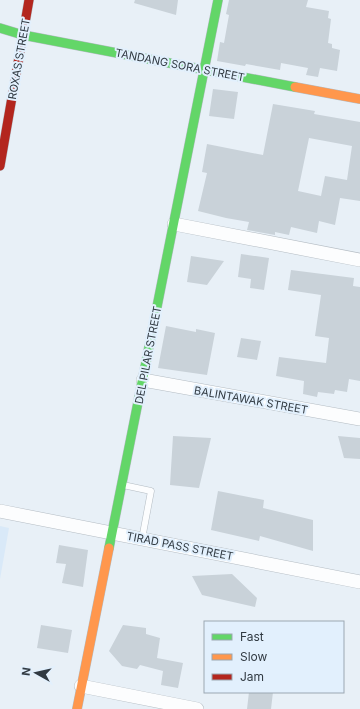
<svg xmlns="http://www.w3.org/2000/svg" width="360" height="709" font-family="Inter,sans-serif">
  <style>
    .built { fill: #d9e9f8 }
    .building { fill: #c9d2d9; fill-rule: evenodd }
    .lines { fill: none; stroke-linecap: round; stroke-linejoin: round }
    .lane-casing { stroke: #b4bcc3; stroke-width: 7 }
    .street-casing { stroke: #b4bcc3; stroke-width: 14 }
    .fast-casing { stroke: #b4bcc3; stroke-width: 10 }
    .slow-casing { stroke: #b4bcc3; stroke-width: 10 }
    .jam-casing { stroke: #b4bcc3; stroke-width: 10 }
    .lane { stroke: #fcfdfe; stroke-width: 6 }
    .street { stroke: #fcfdfe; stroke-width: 13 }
    .fast { stroke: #63d668; stroke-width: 9 }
    .slow { stroke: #ff974d; stroke-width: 9 }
    .jam { stroke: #b3261e; stroke-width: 9 }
    .labels { text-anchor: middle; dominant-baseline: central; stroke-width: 4; stroke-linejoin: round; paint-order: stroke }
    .street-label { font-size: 11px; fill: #313a42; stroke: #e2f0fd }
  </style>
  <rect width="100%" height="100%" fill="#e8f0f7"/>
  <path class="built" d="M 0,526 L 9,528 L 0,579 Z"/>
  <path class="building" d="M 135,0 L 178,0 L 176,15 L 134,3 Z
    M 229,0 L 308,0 L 306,7 L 329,11 L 328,18 L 331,19 L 328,43 L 332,44 L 332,48 L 340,50 L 337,71 L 320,68 L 318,77 L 306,75 L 308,68 L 281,63 L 280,70 L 246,64 L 245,66 L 217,61 L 220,42 L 224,43 L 229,15 L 226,14 Z
    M 213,89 L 238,92 L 234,119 L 209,116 Z
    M 273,104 L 315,111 L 314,114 L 360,122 L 360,201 L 340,198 L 335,225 L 319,221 L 317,233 L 291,227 L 289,235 L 275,232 L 275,235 L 247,230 L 249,222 L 226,218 L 198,211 L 207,173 L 202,172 L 207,144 L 263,155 ZM 309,138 L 352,146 L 347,180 L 325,176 L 321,196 L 298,191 Z
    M 241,254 L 269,258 L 264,290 L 250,288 L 251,279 L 238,277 Z
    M 191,256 L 224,261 L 207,285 L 187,282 Z
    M 291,270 L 354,278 L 353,286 L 360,287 L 360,381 L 349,379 L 347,392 L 335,390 L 334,394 L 318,392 L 317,397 L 303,394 L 304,381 L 276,376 L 279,357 L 326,363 L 329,338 L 315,336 L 321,295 L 288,290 Z
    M 166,326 L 196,332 L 196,329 L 215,333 L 207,375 L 158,368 Z
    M 241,338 L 261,341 L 257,360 L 237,357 Z
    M 173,436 L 211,438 L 199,488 L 170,485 Z
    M 338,436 L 360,438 L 360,459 L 344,458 Z
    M 218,491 L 264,500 L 263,508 L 313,520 L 313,551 L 260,536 L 259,541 L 211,530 Z
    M 59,545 L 88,550 L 83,587 L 62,583 L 66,564 L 56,563 Z
    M 232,574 L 257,598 L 255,607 L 202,595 L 192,576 Z
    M 41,625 L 72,630 L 68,653 L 37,648 Z
    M 123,625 L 146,628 L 146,634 L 160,638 L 157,658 L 183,663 L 178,688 L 161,685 L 163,671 L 140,665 L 137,669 L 122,666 L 109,651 Z
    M 249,692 L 273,692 L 271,709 L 247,709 Z"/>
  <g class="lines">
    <g class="lane-casing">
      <path id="lane" d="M 123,485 L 151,491 L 142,539"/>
    </g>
    <g class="street-casing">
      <path id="street" d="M 174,224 L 360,260
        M 143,380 L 360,419
        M 0,511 L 360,582
        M 81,686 L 197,709"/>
    </g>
    <g class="fast-casing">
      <path id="fast" d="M 0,28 L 23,35 L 295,87
        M 109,548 L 218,0"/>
    </g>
    <g class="slow-casing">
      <path id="slow" d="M 295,87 L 360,99
        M 77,709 L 109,548"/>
    </g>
    <g class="jam-casing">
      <path id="jam" d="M 0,166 L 29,0"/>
    </g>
    <use href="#lane" class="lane"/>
    <use href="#street" class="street"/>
    <use href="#fast" class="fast"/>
    <use href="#slow" class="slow"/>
    <use href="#jam" class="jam"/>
  </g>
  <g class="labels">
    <g class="street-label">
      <text transform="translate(19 59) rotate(-80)">ROXAS STREET</text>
      <text transform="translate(180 65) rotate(11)">TANDANG SORA STREET</text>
      <text transform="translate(148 355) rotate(-79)">DEL PILAR STREET</text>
      <text transform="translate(251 400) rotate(10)">BALINTAWAK STREET</text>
      <text transform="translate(180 546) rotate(11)">TIRAD PASS STREET</text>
    </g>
  </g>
  <rect x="204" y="621" width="140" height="72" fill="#e2f0fd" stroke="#9ba7b2"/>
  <rect x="212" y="634" width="20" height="6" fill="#63d668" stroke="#9ba7b2"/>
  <text x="240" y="641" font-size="12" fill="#313a42">Fast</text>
  <rect x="212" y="654" width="20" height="6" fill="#ff974d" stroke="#9ba7b2"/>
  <text x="240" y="661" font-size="12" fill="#313a42">Slow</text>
  <rect x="212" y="674" width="20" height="6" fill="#b3261e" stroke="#9ba7b2"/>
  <text x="240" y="681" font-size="12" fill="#313a42">Jam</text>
  <g transform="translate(36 673) rotate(278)" stroke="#e2f0fd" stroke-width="3" paint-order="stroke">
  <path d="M0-3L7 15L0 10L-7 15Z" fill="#313a42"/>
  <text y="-6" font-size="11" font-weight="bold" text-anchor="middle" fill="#313a42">N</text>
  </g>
</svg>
